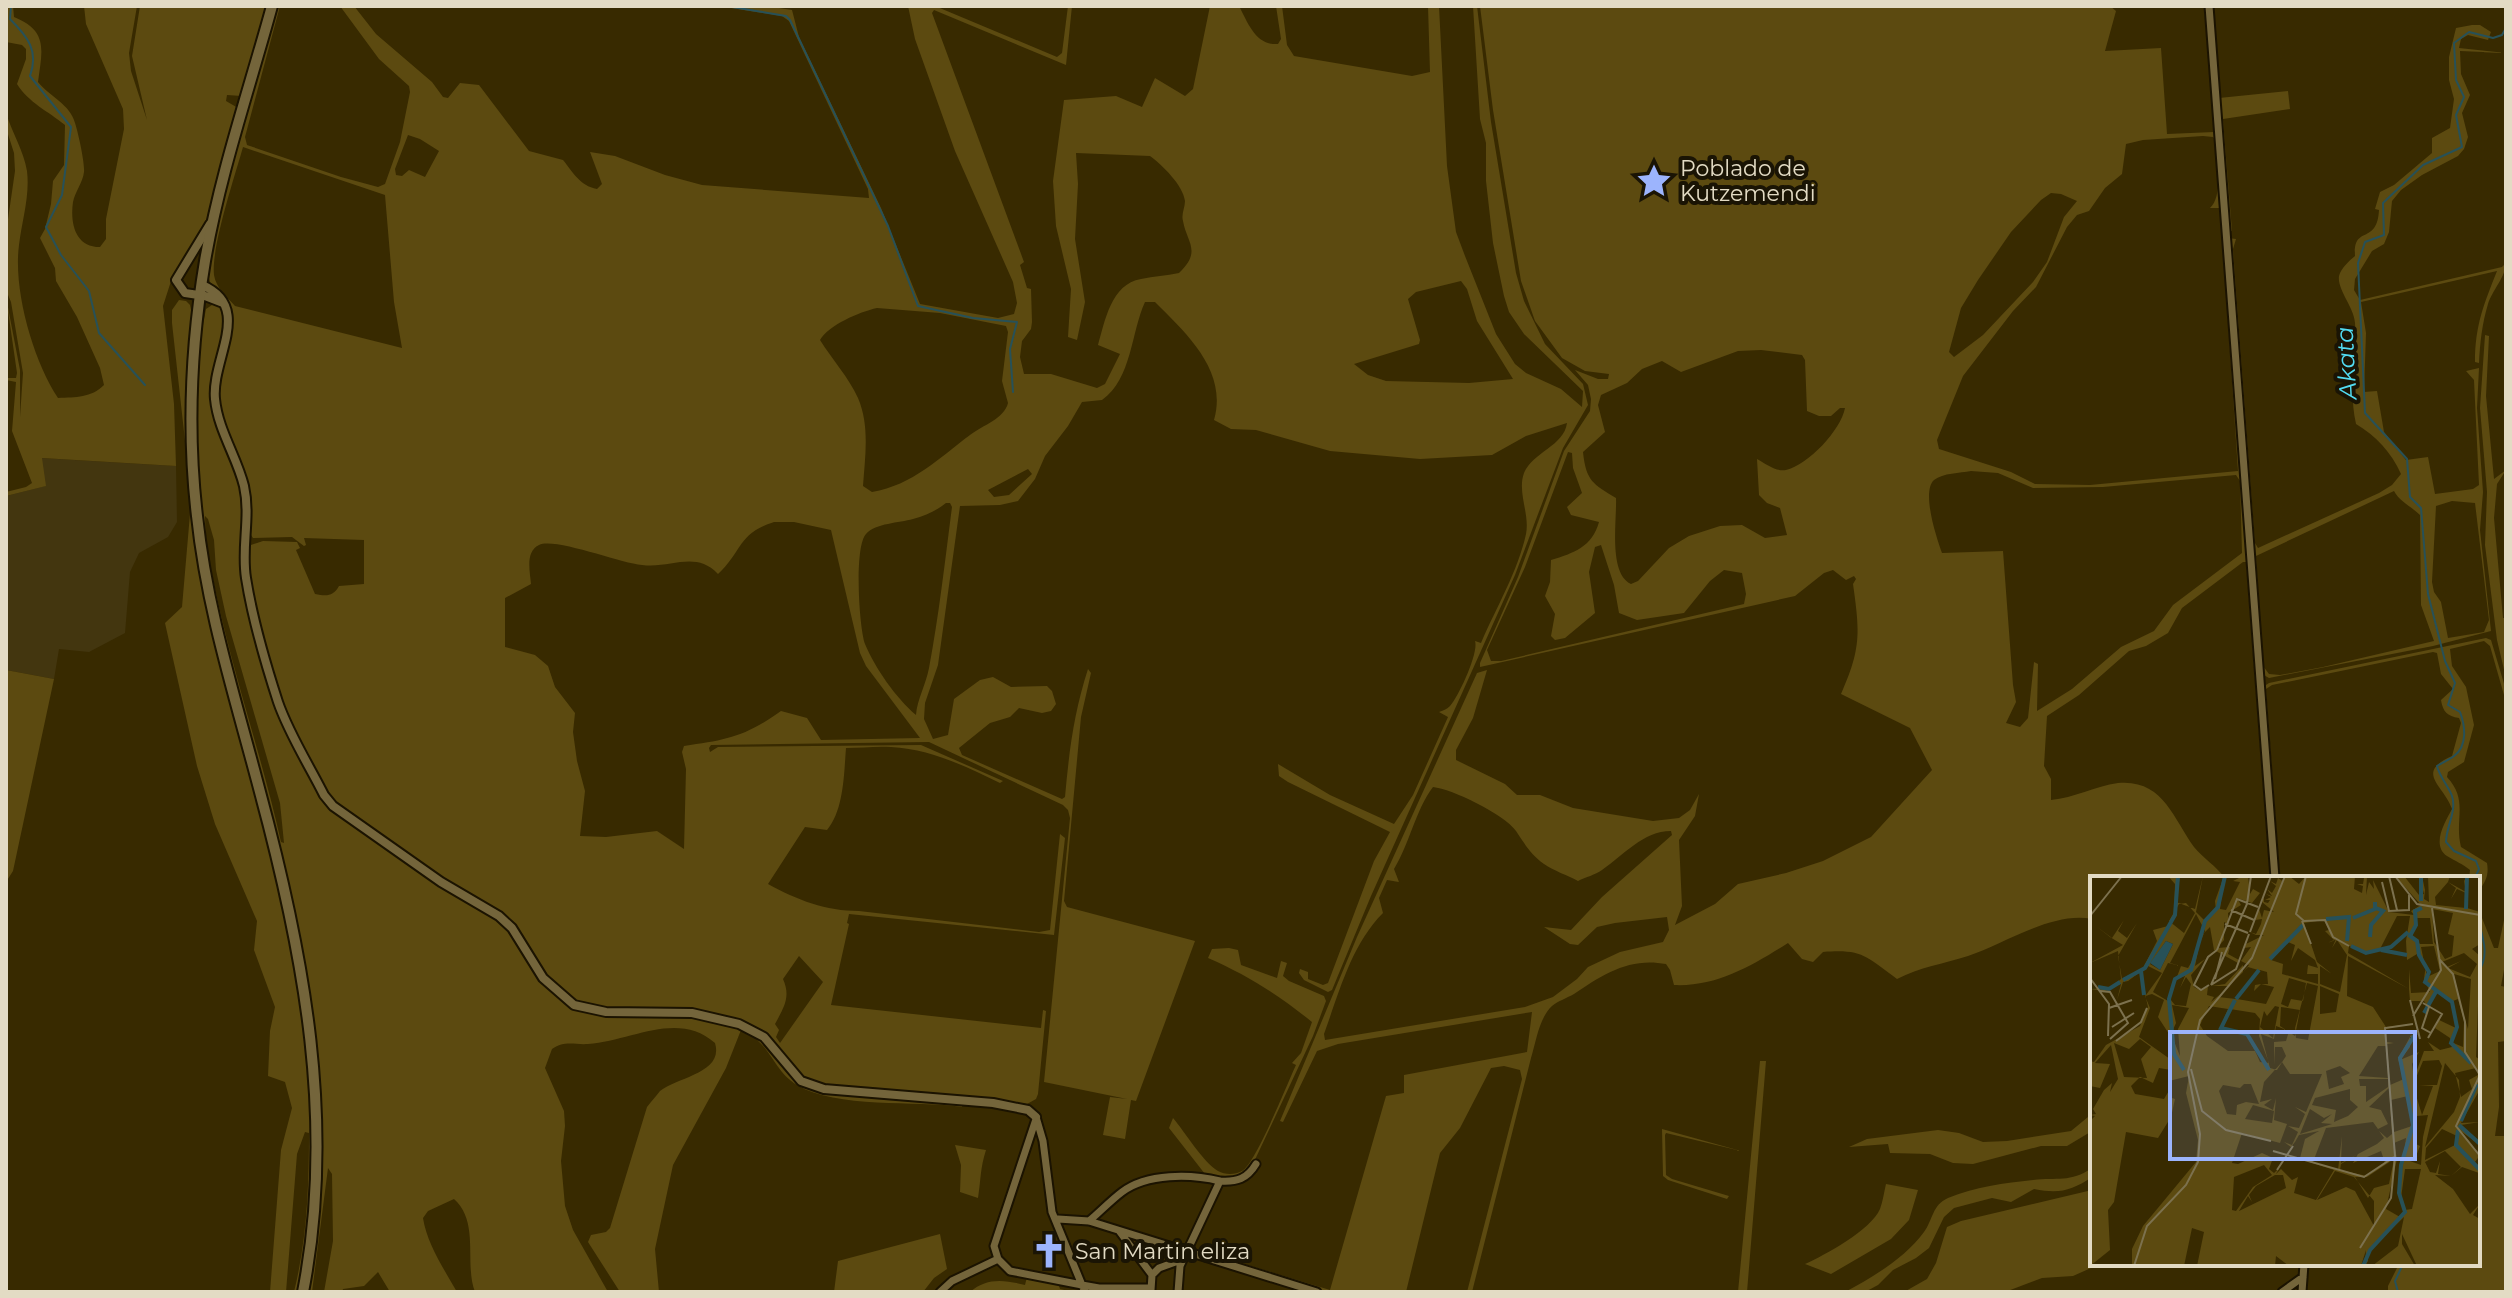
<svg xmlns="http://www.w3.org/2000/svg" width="2512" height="1298" font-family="Montserrat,sans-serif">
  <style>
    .built { fill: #43360f }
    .green { fill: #5c4a10; fill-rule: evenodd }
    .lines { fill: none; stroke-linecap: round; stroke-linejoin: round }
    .stream { stroke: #275158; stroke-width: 2 }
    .minor-casing { stroke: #1b1301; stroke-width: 11 }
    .tertiary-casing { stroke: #1b1301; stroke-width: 12 }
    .secondary-casing { stroke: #1b1301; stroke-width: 14 }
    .minor { stroke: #74653b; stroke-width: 7 }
    .tertiary { stroke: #74653b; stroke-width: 8 }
    .secondary { stroke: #74653b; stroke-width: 10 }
    .labels { text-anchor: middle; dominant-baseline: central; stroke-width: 8; stroke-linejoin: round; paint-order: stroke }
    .poi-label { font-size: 22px; fill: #e3dbc4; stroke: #1a1404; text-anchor: start }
    .water-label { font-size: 24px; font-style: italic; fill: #52dcf2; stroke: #1a1404 }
    .inset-river { fill: none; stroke: #275158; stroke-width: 4 }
    .inset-road { fill: none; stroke: #7c714e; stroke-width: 2 }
    .view { fill: #9cb4fd; fill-opacity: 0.15; stroke: #9cb4fd; stroke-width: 4 }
    .inset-edge { fill: none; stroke: #e3dbc4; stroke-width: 4 }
  </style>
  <rect width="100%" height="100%" fill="#382a00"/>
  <path class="built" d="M 41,458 L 176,466 L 177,522 L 168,537 L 139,553 L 130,572 L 125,633 L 89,652 L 59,649 L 54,679 L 6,670 L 6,496 L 45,486 Z"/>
  <path class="green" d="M 6,6 L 13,6 L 14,17 C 49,31 42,51 38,82 C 50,97 70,104 75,123 C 78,132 85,163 84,172 C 83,182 75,192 73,202 C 70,223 75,247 100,247 L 106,239 L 106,219 L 124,129 L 123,109 L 86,24 L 84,6 L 137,6 L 129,53 L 131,71 L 147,120 L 132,56 L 140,6 L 268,6 L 242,96 L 227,95 L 226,101 L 238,108 L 207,218 L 200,235 L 172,278 L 163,306 L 174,404 L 176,466 L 42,458 L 46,486 L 6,496 L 6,492 L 26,487 L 32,483 L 12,431 L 16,382 L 6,380 L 6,378 L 16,378 L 17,373 L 6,297 L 20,370 L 20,417 L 23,373 L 11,302 L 6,290 L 6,233 L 15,171 L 14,153 L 6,128 L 6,113 C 12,132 24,152 27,171 C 30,196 22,220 19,245 C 13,290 33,360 58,398 C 76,397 91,398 104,385 L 100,368 L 77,317 L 56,281 L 55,268 L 40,238 L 45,229 L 51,204 L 53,181 L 64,165 L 65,125 C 48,111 29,103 17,84 L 26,59 L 26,49 L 22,45 L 6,42 Z
    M 277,6 L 280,6 L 245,137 L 247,145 L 341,177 L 378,187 L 385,184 L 400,142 L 410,92 L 409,86 L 379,59 L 340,6 L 354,6 L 376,34 L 432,82 L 443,97 L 448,98 L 460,83 L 479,85 L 529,151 L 563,160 C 572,171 580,186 597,189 L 602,184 L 590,152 L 615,156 L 665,175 L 702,185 L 869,198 L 868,189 L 789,21 L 782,16 L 719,6 L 766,6 L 792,10 L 799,37 L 881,208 L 920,304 L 998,318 L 1014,314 L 1017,303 L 1013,282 L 955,151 L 915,39 L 908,6 L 935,6 L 1057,57 L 1062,53 L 1068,6 L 1072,6 L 1066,65 L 934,10 L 932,13 L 1024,262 L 1020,265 L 1027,288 L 1031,289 L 1032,322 L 1031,329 L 1022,341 L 1020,357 L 1024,374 L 1051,374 L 1097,388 L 1105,384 L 1120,354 L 1098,345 C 1105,321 1111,284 1141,279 C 1154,276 1166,276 1179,273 C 1202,251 1187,243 1183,221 C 1181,214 1185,208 1185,201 C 1183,185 1162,165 1150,156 L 1076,153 L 1078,184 L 1075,239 L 1085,302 L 1077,340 L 1068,337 L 1071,289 L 1056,226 L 1053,181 L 1064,100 L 1116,96 L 1142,107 L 1155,78 L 1185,96 L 1193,89 L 1210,6 L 1239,6 C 1248,23 1256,46 1278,44 L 1281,39 L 1276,6 L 1282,6 L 1287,45 L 1294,56 L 1412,76 L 1430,72 L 1428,6 L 1439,6 L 1447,166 L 1456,232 L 1465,256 L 1496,334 L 1515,364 L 1526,373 L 1561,389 L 1582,407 L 1583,391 L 1524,334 L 1509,312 L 1504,296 L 1493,243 L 1486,181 L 1486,143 L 1480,119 L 1473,6 L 1477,6 L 1491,122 L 1516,273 L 1524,301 L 1545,344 L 1583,384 L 1588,405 L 1563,448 L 1515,575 L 1371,896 L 1332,990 L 1328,992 L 1304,980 L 1299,973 L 1300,969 L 1308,972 L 1308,979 L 1323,985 L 1328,983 L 1374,861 L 1390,832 L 1288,782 L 1279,776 L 1278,764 L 1330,795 L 1394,824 L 1413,795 L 1448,717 L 1439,712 C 1444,710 1447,709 1450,706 C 1459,696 1479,652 1475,641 L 1481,643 C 1496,608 1518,571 1526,534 C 1530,514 1517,492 1524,473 C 1533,452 1564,446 1567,423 L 1526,436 L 1492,455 L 1420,459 L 1330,451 L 1256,430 L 1231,429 L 1214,420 C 1228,371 1187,334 1155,302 L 1145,302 C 1131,332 1132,379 1102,400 L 1082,402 L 1068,426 L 1045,456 L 1035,479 L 1018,501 L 1000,505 L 960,506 L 938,665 L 925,703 L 924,719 L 933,739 L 948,735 L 954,699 L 980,680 L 993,677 L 1011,687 L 1047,686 L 1052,691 L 1056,704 L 1051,711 L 1042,713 L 1019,708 L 1010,717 L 990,723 L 959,748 L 962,755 L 1062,799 L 1065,797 C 1069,752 1074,712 1088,669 L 1091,673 L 1081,717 L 1064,901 L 1067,907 L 1195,941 L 1136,1101 L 1131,1100 L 1125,1139 L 1103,1135 L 1110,1097 L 1127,1099 L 1044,1082 L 1070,818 L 1068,810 L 1063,805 L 929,742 L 711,745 L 709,748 L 710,752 L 718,747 L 921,745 L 1003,781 L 1000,783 C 965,766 930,749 891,747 C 876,746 861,748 846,748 C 844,773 844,810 827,830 L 805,827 L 768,884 C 797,900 826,911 859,911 L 1039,932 L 1050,930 L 1060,834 L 1065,838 L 1054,935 L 849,914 L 847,923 L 849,924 L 831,1005 L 1041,1028 L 1043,1010 L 1046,1011 L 1038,1094 L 1036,1099 L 1027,1104 L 817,1085 L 802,1078 L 764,1034 L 744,1022 L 696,1010 L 667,1008 L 614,1010 L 578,1004 L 548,980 L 513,926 L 342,809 C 294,764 248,612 248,546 L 263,541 L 297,542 L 300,548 L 296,550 L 315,594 C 326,596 333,597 339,586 L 364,584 L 364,540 L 304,538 L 306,545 L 304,546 L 292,537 L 253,538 L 251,535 L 245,476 L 219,404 L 220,374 L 231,334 L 231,308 L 210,282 L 208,275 L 223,198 ZM 408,135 L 420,139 L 439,151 L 425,177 L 409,170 L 402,176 L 396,175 L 395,169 ZM 243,147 L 385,195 L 394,302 L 402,348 L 235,306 C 227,297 216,288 214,275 C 211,247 235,176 243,147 ZM 1461,281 L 1467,289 L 1477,321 L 1513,379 L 1469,383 L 1386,381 L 1368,375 L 1354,364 L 1419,344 L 1420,340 L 1408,299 L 1416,292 ZM 877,308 L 940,313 L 1006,326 L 1008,332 L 1002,381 L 1008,403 C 1004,419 983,425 970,435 C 939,458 913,485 872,492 L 863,486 C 865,457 870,426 858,398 C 849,378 832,359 820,340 C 829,325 859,312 877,308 ZM 1028,469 L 1032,474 L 1009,495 L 994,497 L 988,490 ZM 946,503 L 950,503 L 952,507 C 945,561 939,615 929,668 C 926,684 917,700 916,715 C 896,698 875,668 865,644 C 859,627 854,547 866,534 C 876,523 899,523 913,519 C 925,516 936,511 946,503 ZM 774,522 L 794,522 L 831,530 L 860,653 L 866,666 L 920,738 L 821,740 L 807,718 L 781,711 C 745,737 726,740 684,746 L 682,752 L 686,769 L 684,849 L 657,831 L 606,837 L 580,836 L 585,791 L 577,761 L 573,732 L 575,713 L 555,687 L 548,666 L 535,655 L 505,647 L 505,598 L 531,584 C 530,571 525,552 539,545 C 554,537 620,563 642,565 C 671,569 695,550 718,574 C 743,551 737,534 774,522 ZM 799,956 L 823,982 L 780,1043 L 776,1037 L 779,1030 L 775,1024 C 784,1007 791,997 783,979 Z
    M 1480,6 L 2110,6 L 2116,11 L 2105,51 L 2161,48 L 2167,134 L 2214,132 L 2204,6 L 2206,6 L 2273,878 L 2270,878 L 2246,562 L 2243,562 L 2182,608 L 2168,633 L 2146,646 L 2129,651 L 2079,695 L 2047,716 L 2044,766 L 2051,779 L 2051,800 C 2074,798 2095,786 2118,783 C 2163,779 2173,818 2194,847 C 2203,858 2216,866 2225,878 L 2092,878 L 2092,919 C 2053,911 2004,944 1968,956 C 1943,964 1920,967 1897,979 C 1865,956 1863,949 1823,952 L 1813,962 L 1802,959 L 1788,943 C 1753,965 1717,987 1674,985 L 1670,970 L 1666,964 C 1630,957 1603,974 1574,994 C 1567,998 1558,1001 1552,1006 C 1539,1018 1536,1042 1531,1058 L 1472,1292 L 1467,1292 L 1522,1079 L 1520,1070 L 1504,1066 L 1491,1068 L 1460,1128 L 1440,1153 L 1406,1292 L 1323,1292 L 1238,1265 L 1238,1262 L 1330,1290 L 1386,1096 L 1404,1093 L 1404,1075 L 1527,1052 L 1532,1012 L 1338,1044 L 1317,1051 L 1283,1122 L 1280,1121 L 1357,937 L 1477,673 L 1487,670 L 1473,718 L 1456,750 L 1456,760 L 1505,784 L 1517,795 L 1540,795 L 1573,808 L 1653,821 L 1679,818 L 1690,810 L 1699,794 L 1695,816 L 1679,840 L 1682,906 L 1675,925 L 1715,904 L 1738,884 L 1786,873 L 1823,861 L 1871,837 L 1932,770 L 1910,728 L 1841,694 C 1861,649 1860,633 1853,584 L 1856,579 L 1854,576 L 1846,580 L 1833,570 L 1824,573 L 1795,596 L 1480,667 L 1480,663 L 1518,577 L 1564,451 L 1590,411 L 1591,399 L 1588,385 L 1575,370 L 1598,379 L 1608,379 L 1609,374 L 1585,371 L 1562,358 L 1535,321 L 1521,281 L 1493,110 ZM 2203,136 L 2213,137 L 2216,141 C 2216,159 2224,195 2210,208 L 2219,208 L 2221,218 L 2238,471 L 2090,485 L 2035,484 L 2011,472 L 1939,449 L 1937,440 L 1963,376 L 2013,311 L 2036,287 L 2067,227 L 2077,215 L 2089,211 L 2105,188 L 2122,174 L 2126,144 L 2143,140 ZM 2051,193 L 2061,194 L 2077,201 L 2064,217 L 2047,262 L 2033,282 L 1983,335 L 1954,357 L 1949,352 L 1961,308 L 1978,280 L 2011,232 L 2041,200 ZM 1761,350 L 1802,355 L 1805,360 L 1807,411 L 1819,416 L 1831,416 L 1840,408 L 1845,408 C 1841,430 1808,465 1786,470 C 1776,472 1766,464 1757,459 L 1759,495 L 1767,503 L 1780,508 L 1787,535 L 1765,538 L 1742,525 L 1720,526 L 1689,536 L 1669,548 L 1638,581 L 1631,584 C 1608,573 1617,520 1616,498 C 1593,484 1586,481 1583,452 L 1605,432 L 1598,405 L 1601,395 L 1627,383 L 1642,369 L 1662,361 L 1681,372 L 1738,351 ZM 1568,452 L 1572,453 L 1573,468 L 1582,493 L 1567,507 L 1571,515 L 1599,522 C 1592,547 1574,553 1551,560 L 1550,582 L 1545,596 L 1555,614 L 1551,636 L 1555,640 L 1565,638 L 1595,613 L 1589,572 L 1595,547 L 1601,545 L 1614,585 L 1619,613 L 1637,620 L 1684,613 L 1710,581 L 1724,570 L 1742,573 L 1746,594 L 1744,604 L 1501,661 L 1491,661 L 1487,650 L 1525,567 ZM 1971,471 L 1998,473 L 2033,488 L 2103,487 L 2236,475 L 2240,481 L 2242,553 L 2173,605 L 2154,631 L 2121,647 L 2072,689 L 2037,711 L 2038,664 L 2034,662 L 2028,718 L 2020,727 L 2006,723 L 2016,702 L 2013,685 L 2003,551 L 1942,553 C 1937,539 1921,492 1934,480 C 1943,473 1960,473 1971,471 ZM 1433,787 C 1452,789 1504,814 1516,831 C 1524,843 1531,855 1544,864 C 1554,871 1567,875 1578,881 C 1586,877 1595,875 1602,870 C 1624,855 1643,831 1671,831 L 1672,835 L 1602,897 L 1571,930 L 1544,927 L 1570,944 L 1578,945 L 1597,927 L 1615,923 L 1667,917 L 1669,930 L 1663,942 L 1620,952 L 1588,967 L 1577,979 L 1553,997 L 1525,1007 L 1325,1040 L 1324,1034 C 1339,993 1351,945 1383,913 L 1379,898 L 1387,880 L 1399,882 L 1394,869 C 1410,843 1415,811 1433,787 Z
    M 2210,6 L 2213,6 L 2219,98 L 2288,91 L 2290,109 L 2223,119 L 2232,231 L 2228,231 Z
    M 2472,25 L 2480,25 L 2491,32 L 2488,40 L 2468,35 L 2461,39 L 2459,48 L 2506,53 L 2460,51 L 2461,74 L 2470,95 L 2462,113 L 2468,137 L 2464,149 L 2458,156 L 2422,175 L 2401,190 L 2392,201 L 2389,232 L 2384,244 L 2372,251 L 2355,279 L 2354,290 L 2360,300 L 2502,267 L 2506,263 C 2506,276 2492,291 2488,304 C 2482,324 2480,343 2479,363 L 2475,362 C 2475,325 2484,304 2497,271 L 2361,302 L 2366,333 L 2364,392 L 2377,391 L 2384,432 L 2406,460 L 2428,457 L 2435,494 L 2473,489 L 2479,485 L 2474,380 L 2466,371 L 2479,368 L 2477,408 L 2483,492 L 2480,530 L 2491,631 L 2433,646 L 2269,678 L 2262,674 L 2228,238 L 2236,239 L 2233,249 L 2255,543 L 2258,548 L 2379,493 L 2392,485 L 2401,474 C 2391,452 2376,436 2356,424 C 2348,388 2357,358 2355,323 C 2354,307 2337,290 2339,276 C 2341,268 2349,261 2355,256 C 2353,224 2377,246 2379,210 L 2375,209 L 2380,192 L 2394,185 L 2432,153 L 2432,138 L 2450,128 L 2454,99 L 2449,80 L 2449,57 L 2456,28 ZM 2394,491 C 2399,501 2412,507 2420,515 L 2421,605 L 2434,641 L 2323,667 L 2280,675 L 2269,674 L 2263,666 L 2256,556 ZM 2452,501 L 2475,503 L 2489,620 L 2484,632 L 2448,638 L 2441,602 L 2434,592 L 2432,582 L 2436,506 Z
    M 179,300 L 186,301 L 190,305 L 192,315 L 186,450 L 172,323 L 172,310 Z
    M 215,303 L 221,306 L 224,330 L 212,380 L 212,410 L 238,475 L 245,515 L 242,554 L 274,699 L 323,797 L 492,914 C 498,919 505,924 510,930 C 532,957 538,986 570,1006 C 600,1024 666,1012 703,1017 C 725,1020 754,1029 769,1046 C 779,1059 786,1074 800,1083 C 830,1100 925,1101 963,1104 L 962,1107 C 916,1100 836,1109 797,1085 C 772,1070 771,1042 741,1030 L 726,1068 L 673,1165 L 655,1249 L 659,1292 L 620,1292 L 588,1242 L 591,1235 L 606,1232 L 610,1228 L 647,1107 C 651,1102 656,1096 660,1091 C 678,1077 724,1073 715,1043 C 678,1010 631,1041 588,1044 C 574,1045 565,1040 552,1049 L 545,1068 L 564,1111 L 565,1126 L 561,1161 L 565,1206 L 573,1230 L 608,1292 L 475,1292 C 464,1264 480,1222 454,1199 L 428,1211 L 423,1218 C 427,1244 444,1269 457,1292 L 390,1292 L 378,1272 L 364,1286 L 343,1289 L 342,1292 L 324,1292 L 333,1241 L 332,1174 L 328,1168 L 312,1292 L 308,1292 C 341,1119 308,952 264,785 C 223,628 172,474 206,309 ZM 205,516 L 208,519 L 214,540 L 216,570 L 226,616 L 280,803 L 284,843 L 281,842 C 263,761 236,683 218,602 C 212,574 205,545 205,516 Z
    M 2485,335 L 2489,336 L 2486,396 L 2494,479 L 2506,470 L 2497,484 L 2494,518 L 2503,618 L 2506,618 L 2506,678 L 2497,640 L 2485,545 L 2487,492 L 2480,408 Z
    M 190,514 C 196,550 202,585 210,621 C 224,684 244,745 260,808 C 301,962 335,1134 298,1292 L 294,1292 C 307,1239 309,1187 309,1133 L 305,1132 L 297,1154 L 286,1292 L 270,1292 L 281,1150 L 292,1108 L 285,1082 L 268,1076 L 270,1031 L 275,1007 L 254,950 L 257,921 L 215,824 L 197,766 L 165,623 L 182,607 Z
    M 2486,638 L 2491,640 L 2505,687 L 2506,702 L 2490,646 L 2484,641 L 2450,649 L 2452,666 L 2466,687 L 2474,725 L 2464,762 L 2448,772 L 2447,777 C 2469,801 2454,819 2461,847 L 2487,863 C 2489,874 2486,882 2479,890 L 2478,878 L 2469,878 L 2470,870 C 2463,864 2455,861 2447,856 C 2431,845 2445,822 2452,809 C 2444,785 2414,773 2452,756 L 2461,723 L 2459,718 C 2447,716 2443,712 2441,700 L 2453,689 L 2441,674 L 2437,653 L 2433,652 L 2272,685 L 2266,689 L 2280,878 L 2277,878 L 2263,687 L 2269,683 Z
    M 6,670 L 54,679 L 13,871 L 6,882 Z
    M 2478,908 L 2494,948 L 2498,948 L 2506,911 L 2506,959 L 2501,986 L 2506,987 L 2506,1041 L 2498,1042 L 2499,1107 L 2495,1136 L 2506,1136 L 2506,1292 L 2388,1292 L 2388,1286 L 2399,1264 L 2478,1264 Z
    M 1229,948 L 1238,950 L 1241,965 L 1277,978 L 1281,961 L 1287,963 L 1283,976 L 1289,981 L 1324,996 L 1326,1001 L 1313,1036 L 1252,1166 C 1239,1183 1224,1178 1205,1174 L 1169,1128 L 1173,1118 C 1185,1132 1203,1162 1218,1171 C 1225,1175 1235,1175 1242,1171 C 1256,1163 1287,1084 1296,1065 L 1292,1063 L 1301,1053 L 1312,1022 C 1279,995 1247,975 1208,958 L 1212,949 Z
    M 1760,1061 L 1766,1061 L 1747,1292 L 1738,1292 Z
    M 2088,1117 L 2092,1117 L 2092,1131 L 2067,1146 L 2041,1146 L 1973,1164 L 1953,1163 L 1930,1154 L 1890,1153 L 1888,1144 L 1849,1147 L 1867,1139 L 1938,1130 L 1959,1133 L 1983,1142 L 2007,1141 L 2071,1131 Z
    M 1662,1129 L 1741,1151 L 1666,1133 L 1665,1135 L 1666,1175 L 1672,1179 L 1729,1196 L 1727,1199 L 1668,1180 L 1663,1176 Z
    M 955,1145 L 986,1150 C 980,1169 981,1179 978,1198 L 960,1192 L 961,1165 Z
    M 2092,1168 L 2092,1177 C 2071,1191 2059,1194 2034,1189 L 2011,1202 L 1992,1198 L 1954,1208 L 1944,1217 L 1929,1248 L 1916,1258 L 1893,1270 L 1878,1285 L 1865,1292 L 1845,1292 C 1873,1277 1905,1258 1924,1232 C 1933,1220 1932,1205 1948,1198 C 1974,1187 2005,1183 2033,1180 C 2057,1177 2070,1183 2092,1168 Z
    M 1886,1184 L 1918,1190 L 1909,1220 L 1891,1239 L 1831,1274 L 1805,1264 C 1825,1255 1871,1230 1880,1209 C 1883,1201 1884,1192 1886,1184 Z
    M 2092,1190 L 2092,1264 L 2100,1264 L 2073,1276 L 2042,1278 L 2005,1292 L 1904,1292 L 1927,1279 L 1936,1263 L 1947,1227 L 1961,1221 Z
    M 940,1234 L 947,1269 L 934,1278 L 923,1292 L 834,1292 L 838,1261 Z
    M 1027,1277 L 1058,1283 L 1060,1289 L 1073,1292 L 970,1292 C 987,1277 1005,1280 1025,1285 Z"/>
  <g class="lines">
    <path class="stream" d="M 11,6 L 10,19 C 28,37 39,51 30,76 L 71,127 L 62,195 L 46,227 L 61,255 L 89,291 L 99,333 L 145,385
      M 726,6 L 786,16 L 790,20 L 888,226 L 918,306 L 973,318 L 1017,322 L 1010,349 L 1013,392
      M 2475,878 L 2479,869 L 2476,861 L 2454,851 L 2446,842 C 2446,827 2457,811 2452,796 C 2448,785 2440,778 2437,766 C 2443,762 2449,760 2454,756 C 2468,746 2465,725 2460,712 L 2448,705 L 2455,683 L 2445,661 L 2428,594 L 2421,508 L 2410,497 L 2407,459 L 2365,413 L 2358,263 L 2365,242 L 2384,235 L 2383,203 L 2423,165 L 2462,147 L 2456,115 L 2464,97 L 2456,80 L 2454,43 L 2469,32 L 2493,38 L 2502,35 L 2506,28
      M 2478,920 C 2483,938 2490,956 2478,972
      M 2398,1292 L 2395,1281 L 2403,1264"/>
    <g class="minor-casing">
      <path id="minor" d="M 2209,6 L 2275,878
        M 1036,1117 L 1043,1141 L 1052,1212 L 1082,1285 L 1099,1288 L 1150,1288
        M 1058,1219 L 1089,1221 L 1317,1292
        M 1089,1221 C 1100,1212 1110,1201 1122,1192 C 1147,1173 1191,1174 1220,1181
        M 1120,1232 L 1152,1275 L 1151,1290
        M 998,1259 L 1010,1271 L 1082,1285 L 1085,1292
        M 1152,1275 L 1159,1268 L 1181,1260
        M 940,1292 L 952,1281 L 998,1259 L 994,1246 L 1036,1119
        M 1178,1292 L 1180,1266 L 1220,1181 C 1237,1182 1247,1179 1256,1164
        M 2282,1292 L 2303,1277
        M 2302,1292 L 2304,1264"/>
    </g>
    <g class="tertiary-casing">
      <path id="tertiary" d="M 210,224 L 176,280 L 185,293 L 205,296 L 223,303
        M 202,285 C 254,307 211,359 215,399 C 218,430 237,457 244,486 C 251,517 241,547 246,578 C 252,616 266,665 278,702 C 289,734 309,765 324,795 L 333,806 L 441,882 L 499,916 L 512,928 L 543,978 L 574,1005 L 606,1012 L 692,1013 L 739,1024 L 764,1037 L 801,1081 L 824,1089 L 993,1103 L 1028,1110 L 1036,1117"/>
    </g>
    <g class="secondary-casing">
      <path id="secondary" d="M 272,6 C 249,90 220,174 205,261 C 191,345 187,431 197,516 C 207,611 236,700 260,792 C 304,955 336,1124 303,1292"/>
    </g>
    <use href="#minor" class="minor"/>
    <use href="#tertiary" class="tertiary"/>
    <use href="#secondary" class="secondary"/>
  </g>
  <defs>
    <g id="sight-bare" transform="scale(2.76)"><path d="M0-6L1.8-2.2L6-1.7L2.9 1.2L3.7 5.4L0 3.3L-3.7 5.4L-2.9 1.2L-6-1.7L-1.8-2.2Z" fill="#9cb4fd" stroke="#1a1404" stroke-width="2.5" paint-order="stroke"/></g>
    <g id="church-bare" transform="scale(2.76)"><path d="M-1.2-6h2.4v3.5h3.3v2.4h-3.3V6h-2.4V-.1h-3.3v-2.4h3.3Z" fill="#9cb4fd" stroke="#1a1404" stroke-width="2.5" paint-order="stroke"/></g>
  </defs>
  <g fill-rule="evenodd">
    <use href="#sight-bare" x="1654" y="181"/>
    <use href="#church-bare" x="1049" y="1251"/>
  </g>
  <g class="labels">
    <g class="poi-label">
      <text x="1680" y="168">Poblado de<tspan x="1680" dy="25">Kutzemendi</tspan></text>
      <text x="1075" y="1251">San Martin eliza</text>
    </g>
    <g class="water-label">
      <text transform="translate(2346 363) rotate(-93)">Akata</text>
    </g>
  </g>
  <g transform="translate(2090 876)">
    <rect width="390" height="390" fill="#382a00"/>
    <path d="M 78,0 L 90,0 L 86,26 L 105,33 L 113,0 L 106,36 L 114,44 L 126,35 L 125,25 L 134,0 L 130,33 L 136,34 L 150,6 L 143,5 L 153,0 L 158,0 L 160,18 L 163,13 L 170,17 L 162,27 L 147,22 L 151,29 L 138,37 L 139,49 L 134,46 L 134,64 L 127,72 L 140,71 L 138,78 L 149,84 L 148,87 L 124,74 L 120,51 L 111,60 L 105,90 L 115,83 L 101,99 L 104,111 L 111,115 L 118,110 L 117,119 L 124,121 L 121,126 L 140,110 L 122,110 L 135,108 L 153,89 L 153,96 L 159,89 L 151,85 L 161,71 L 154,72 L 156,68 L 174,59 L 166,59 L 160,56 L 166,58 L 171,48 L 172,43 L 165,44 L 169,33 L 172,42 L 174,34 L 184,36 L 172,26 L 174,21 L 174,26 L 178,27 L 180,24 L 175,24 L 181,21 L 176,18 L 182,20 L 177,13 L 182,17 L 186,10 L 180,5 L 186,8 L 188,2 L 194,6 L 193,0 L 199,0 L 209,8 L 216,0 L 265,0 L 264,13 L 272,17 L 273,10 L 267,8 L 273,8 L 274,2 L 267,0 L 277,0 L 276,19 L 279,6 L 284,13 L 283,4 L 299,36 L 324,39 L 321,35 L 331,29 L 305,0 L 314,0 L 329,19 L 334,18 L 330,2 L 332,0 L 335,14 L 334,23 L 339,26 L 338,0 L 360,0 L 358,6 L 376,16 L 374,5 L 377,0 L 377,32 L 390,36 L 390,68 L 382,73 L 390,80 L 386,181 L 390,184 L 390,211 L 389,205 L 389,215 L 371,247 L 390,246 L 371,249 L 390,269 L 369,254 L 390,279 L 385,286 L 390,291 L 390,306 L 389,297 L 372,291 L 361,300 L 345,299 L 363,313 L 380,338 L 390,328 L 383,339 L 390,343 L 390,390 L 327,390 L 312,358 L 312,368 L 325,390 L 282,390 L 308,370 L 314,341 L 278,376 L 278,385 L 275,390 L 276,374 L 271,390 L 199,390 L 186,380 L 185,390 L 107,390 L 114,356 L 102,352 L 94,390 L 42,390 L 42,373 L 53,350 L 106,286 L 108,264 L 96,217 L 99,200 L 79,205 L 81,194 L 69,192 L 63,207 L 50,201 L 41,210 L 45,218 L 74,223 L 80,213 L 79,221 L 85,223 L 81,241 L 68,262 L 36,256 L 24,326 L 18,334 L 20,374 L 0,390 L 0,245 L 5,240 L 0,239 L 6,238 L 3,233 L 14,214 L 22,207 L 20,216 L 28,203 L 21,169 L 5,187 L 20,188 L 10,212 L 0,210 L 0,185 L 4,186 L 16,169 L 50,150 L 58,131 L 50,96 L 38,105 L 33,106 L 27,124 L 31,108 L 14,115 L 0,113 L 21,112 L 31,103 L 28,75 L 0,87 L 33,69 L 20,61 L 6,50 L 22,62 L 34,44 L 28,55 L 37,62 L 47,47 L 28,80 L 32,103 L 52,94 L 67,65 L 63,54 L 78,50 L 84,38 L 85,8 ZM 358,6 L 366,12 L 361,23 L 367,13 L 376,17 L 376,32 L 346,29 L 345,21 ZM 96,27 L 105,37 L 94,57 L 79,45 L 89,28 ZM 342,33 L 363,37 L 358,58 L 364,60 L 362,80 L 355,83 L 344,66 ZM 106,38 L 115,55 L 101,87 L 98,92 L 80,87 ZM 307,40 L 320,40 L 316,65 L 317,84 L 327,78 L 336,88 L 334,103 L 340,116 L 321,117 L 319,93 L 319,113 L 258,77 L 259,70 L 276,78 L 290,73 ZM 327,42 L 340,42 L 343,68 L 330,68 L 322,61 ZM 234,44 L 239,54 L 235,55 L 244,64 L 237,67 L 243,65 L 246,63 L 242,72 L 247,64 L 257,79 L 250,116 L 230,108 L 230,90 L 242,98 L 227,86 L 214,47 ZM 76,65 L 83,68 L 70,94 L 60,88 ZM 198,66 L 205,69 L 201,85 L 208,72 L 225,84 L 228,92 L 218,89 L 217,98 L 228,98 L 228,108 L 192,98 L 193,88 L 181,84 ZM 344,70 L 350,95 L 337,101 L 331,71 ZM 374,77 L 387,88 L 380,101 L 358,92 L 371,85 L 357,91 L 352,86 ZM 258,80 L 319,113 L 320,125 L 334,125 L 336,128 L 352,138 L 338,129 L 340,124 L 348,115 L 362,126 L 366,152 L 349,144 L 345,152 L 360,162 L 362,171 L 350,174 L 338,166 L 344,175 L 334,175 L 324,202 L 322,188 L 329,176 L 310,184 L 320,171 L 320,161 L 326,162 L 321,159 L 308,183 L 314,203 L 300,209 L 297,168 L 304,167 L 297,166 L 296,153 L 313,149 L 296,151 L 283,131 L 257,120 ZM 78,87 L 91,90 L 78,125 L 63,116 ZM 56,89 L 72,97 L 56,119 L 51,96 ZM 158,91 L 168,94 L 146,123 L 128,121 ZM 170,94 L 177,96 L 178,108 L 171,108 L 165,109 L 164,115 L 171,108 L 184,111 L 176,128 L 147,123 ZM 364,98 L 381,103 L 378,153 L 369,123 ZM 95,100 L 90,112 L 96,101 L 101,108 L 96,130 L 85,129 L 80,123 L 86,103 ZM 199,102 L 216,107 L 213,125 L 201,123 L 198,131 L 191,128 ZM 217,107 L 228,110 L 218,164 L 206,162 L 205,152 ZM 230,110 L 249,118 L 246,136 L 230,138 ZM 62,118 L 74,124 L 68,141 L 79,158 L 80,183 L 49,161 L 60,132 L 55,120 ZM 368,123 L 374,145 L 373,171 L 361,166 L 368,151 L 363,125 ZM 82,129 L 99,132 L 88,153 L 90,180 L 81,158 L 86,147 ZM 119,130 L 138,133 L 130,152 L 156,158 L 165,175 L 138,175 L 117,160 L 110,149 ZM 185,130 L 189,131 L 183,162 L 170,151 L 174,135 L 177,140 ZM 191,131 L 210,134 L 205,160 L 190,150 ZM 140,133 L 165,137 L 170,143 L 169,160 L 179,187 L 170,186 L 157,157 L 131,152 ZM 186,150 L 199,155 L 196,165 L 184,166 L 184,189 L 185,171 L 192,171 L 196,180 L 187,194 L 180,192 L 171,158 L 184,163 ZM 50,163 L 61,171 L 51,183 L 57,202 L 34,201 L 24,167 L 39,173 ZM 288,170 L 296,170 L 298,202 L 269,200 ZM 333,185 L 349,184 L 352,190 L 347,209 L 329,209 L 343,210 L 332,239 L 323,209 ZM 192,186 L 200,198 L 232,198 L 216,236 L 205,231 L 215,238 L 209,252 L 198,250 L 208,256 L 202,269 L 194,266 L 201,271 L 205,266 L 209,259 L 229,255 L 215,263 L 210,282 L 201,280 L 244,294 L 226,324 L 204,317 L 208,301 L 202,304 L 191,293 L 186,298 L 190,291 L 184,297 L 179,293 L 183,282 L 172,277 L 148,288 L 142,287 L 152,257 L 190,267 L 197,248 L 184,244 L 186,222 L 183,234 L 174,229 L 182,223 L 170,226 L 174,206 ZM 355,187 L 369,204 L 370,221 L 364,236 L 335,271 ZM 250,190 L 260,197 L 251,201 L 254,208 L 239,213 L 236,195 ZM 386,192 L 388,199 L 379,204 L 382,213 L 371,221 L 365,197 ZM 298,203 L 298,211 L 276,226 L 276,210 L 270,210 L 269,203 ZM 154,208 L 161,208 L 169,228 L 156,226 L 147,229 L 146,239 L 137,238 L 129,215 L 133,209 L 150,212 ZM 299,212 L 302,258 L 297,262 L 289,255 L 294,262 L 287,268 L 251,287 L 252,260 L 248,294 L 223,286 L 236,252 L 283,246 L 288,253 L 298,248 L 291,234 L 279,231 ZM 260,213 L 260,224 L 268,231 L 258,240 L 244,246 L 246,234 L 222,229 L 225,222 ZM 318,220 L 322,250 L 304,256 L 301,224 ZM 163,229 L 184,235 L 182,247 L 155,243 ZM 220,233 L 234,242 L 242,238 L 231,247 L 242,248 L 210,258 ZM 338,239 L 333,261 L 331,289 L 317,284 L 325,283 L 330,270 L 324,267 L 327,240 ZM 352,253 L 367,260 L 365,269 L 335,284 L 336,272 ZM 316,262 L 309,318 L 314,336 L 310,341 L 296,333 L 307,283 L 304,267 ZM 291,275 L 295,287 L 277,300 L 250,294 L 251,288 L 268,278 L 263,287 ZM 355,275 L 371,291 L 361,300 L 348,298 L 350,285 L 346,297 L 340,296 L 335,286 ZM 304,283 L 299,308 L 284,312 L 278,322 L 265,301 L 277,301 ZM 174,289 L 182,299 L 163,311 L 146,335 L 142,334 L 144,301 ZM 315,293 L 331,293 L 322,333 L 315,334 L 311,322 ZM 245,295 L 264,301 L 284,325 L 284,350 L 265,315 L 256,311 L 227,324 ZM 185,299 L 193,299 L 196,312 L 149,335 L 158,320 L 162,326 L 159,319 L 166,310 Z" fill="#5c4a10" fill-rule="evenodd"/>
    <path d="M 76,65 L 83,68 L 70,94 L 60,87 Z" fill="#275158"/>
    <path class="inset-river" d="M 331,25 L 331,0M 332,32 L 325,35 L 326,49 L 320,60 L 327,65 L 329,79 L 339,96 L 335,106 L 362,126 L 367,151 L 361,167 L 381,187M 376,33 L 377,0M 263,42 L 285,33 L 285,26M 236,43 L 259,41 L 257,65M 280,61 L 281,49 L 293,35 L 286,32M 261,70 L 276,77 L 301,71 L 318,56M 291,74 L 317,79M 180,83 L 213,49M 51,95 L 54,119M 33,104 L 55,92 L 85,39 L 88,0M 8,111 L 19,113 L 30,106M 146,123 L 169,94M 145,124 L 131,152 L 157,158 L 179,194M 334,137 L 347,114M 94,194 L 84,178 L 79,123 L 85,103 L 101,94 L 115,45 L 128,31 L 135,0M 371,245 L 387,208M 369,249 L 390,268M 368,254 L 366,269 L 390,294M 273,390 L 280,374 L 315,336 L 309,317 L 311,289 L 323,249 L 310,182 L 326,157"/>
    <path class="inset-road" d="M 216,0 L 206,38 L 214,45 L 235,44 L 243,61 L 259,70M 299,0 L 307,34M 305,0 L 327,28 L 390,39M 292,6 L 299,35 L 319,34 L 319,19M 141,34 L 164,44M 0,40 L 32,0M 212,45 L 221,68M 135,48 L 158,57M 160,56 L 181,0M 127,74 L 147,23 L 168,31M 350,84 L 363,98 L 375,146 L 375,176 L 390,199 L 366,250 L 390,280M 0,102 L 19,128 L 18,160M 125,103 L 132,76M 119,109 L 111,114 L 104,109 L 118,81 L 127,74M 121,109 L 157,28 L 161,0M 121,109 L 146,93 L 159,58M 10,115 L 20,116 L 38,147 L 20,163M 320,124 L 330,163M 333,127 L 352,138 L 338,162M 339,131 L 332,152 L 341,157M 19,132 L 42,124M 323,140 L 351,94 L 342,32M 22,151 L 44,137M 26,165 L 51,146 L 57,132M 101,193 L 112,235 L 136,254 L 181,265M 183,275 L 274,301 L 304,281M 187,294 L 203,270M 270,372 L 301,322 L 305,280 L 295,152 L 323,148M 44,390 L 57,350 L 96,309 L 108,286 L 110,258 L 98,196 L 110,144 L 162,82 L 195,0"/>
    <path class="view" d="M 80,156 L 325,156 L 325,283 L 80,283 Z"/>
    <rect width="390" height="390" class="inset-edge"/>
  </g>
  <rect width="2512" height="1298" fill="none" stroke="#e3dbc4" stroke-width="16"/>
</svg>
